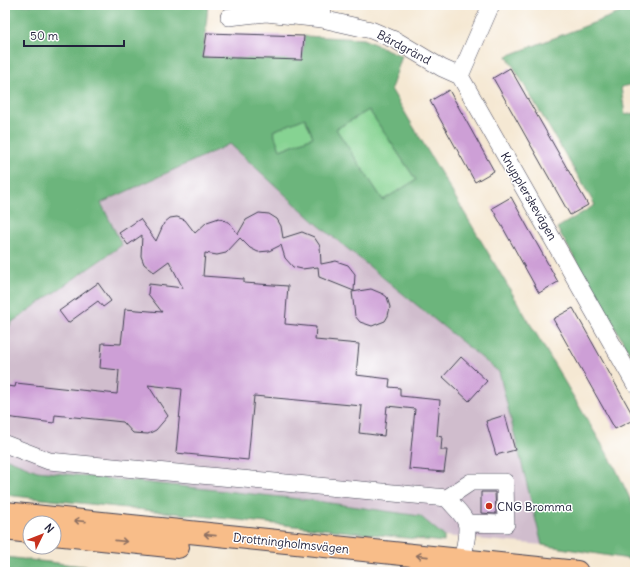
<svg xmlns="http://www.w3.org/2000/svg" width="640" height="577" font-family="Delius,sans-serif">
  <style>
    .industrial { fill: #d0bdcd }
    .green { fill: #86d392; stroke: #547a66 }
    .forest { fill: #6cb57c; stroke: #476c5c; fill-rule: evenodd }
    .building { fill: #cd9fd6 }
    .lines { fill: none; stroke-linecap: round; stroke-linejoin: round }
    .minor-casing { stroke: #424052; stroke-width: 18 }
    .major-casing { stroke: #424052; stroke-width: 24 }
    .minor { stroke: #fff; stroke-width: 17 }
    .major { stroke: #f8bd89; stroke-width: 22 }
    .oneway { stroke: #8d7062 }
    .poi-dot { fill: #c8321e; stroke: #fff; stroke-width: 1.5 }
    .labels { text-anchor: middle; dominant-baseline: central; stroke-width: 3; stroke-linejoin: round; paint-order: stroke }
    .street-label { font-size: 12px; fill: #22223b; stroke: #fff }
    .poi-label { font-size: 12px; fill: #22223b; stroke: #fff; text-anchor: start }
  </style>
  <rect width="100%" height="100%" fill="#fff"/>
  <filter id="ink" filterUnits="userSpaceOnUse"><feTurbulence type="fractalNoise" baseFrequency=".025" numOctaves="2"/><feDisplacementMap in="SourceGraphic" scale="8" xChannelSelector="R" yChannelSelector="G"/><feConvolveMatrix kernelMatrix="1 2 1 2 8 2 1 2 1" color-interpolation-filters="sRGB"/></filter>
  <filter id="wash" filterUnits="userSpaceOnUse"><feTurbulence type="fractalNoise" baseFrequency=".012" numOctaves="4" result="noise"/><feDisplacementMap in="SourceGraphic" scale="16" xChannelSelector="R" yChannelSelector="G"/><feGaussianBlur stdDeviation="0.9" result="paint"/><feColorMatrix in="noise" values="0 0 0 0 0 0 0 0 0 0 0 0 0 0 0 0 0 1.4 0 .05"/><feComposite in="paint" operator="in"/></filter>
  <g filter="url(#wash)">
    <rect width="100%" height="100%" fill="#f5e8d3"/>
    <path class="industrial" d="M 230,144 L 316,223 L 499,372 L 542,545 L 444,536 L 420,516 L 309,500 L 37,471 L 5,458 L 5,332 L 101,203 Z"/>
    <path class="green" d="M 369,110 L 416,180 L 383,200 L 336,129 Z
      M 305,118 L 313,137 L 280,150 L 273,131 Z"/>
    <path class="forest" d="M 5,5 L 208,5 L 203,57 L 302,59 L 304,36 L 363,39 L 402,56 L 391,89 L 614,465 L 635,509 L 635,560 L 542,545 L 499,372 L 316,223 L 230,144 L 101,203 L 122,245 L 12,322 L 5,332 ZM 369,110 L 416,180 L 383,200 L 336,129 ZM 305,118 L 313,137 L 280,150 L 273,131 Z
      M 635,7 L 635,84 L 621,87 L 625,115 L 635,113 L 635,362 L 557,228 L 595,205 L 507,56 Z
      M 5,458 L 37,471 L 309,500 L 420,516 L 444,536 L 444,542 L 5,495 Z
      M 5,557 L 135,572 L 5,572 Z"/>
    <g id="blocks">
      <path class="building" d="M 207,33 L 304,36 L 302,60 L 203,57 Z
        M 510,68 L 588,205 L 570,215 L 493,78 Z
        M 449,90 L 494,171 L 475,182 L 430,101 Z
        M 511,197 L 558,282 L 539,293 L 492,208 Z
        M 259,213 L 269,214 L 277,219 L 281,226 L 283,238 L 302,232 L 314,237 L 320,246 L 321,264 L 336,261 L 348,265 L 355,274 L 354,291 L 319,277 L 318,267 L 302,269 L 293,267 L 285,258 L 281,245 L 269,251 L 258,252 L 250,248 L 240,238 L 226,253 L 217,255 L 205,253 L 203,276 L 244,279 L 244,283 L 288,286 L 285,324 L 316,327 L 315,340 L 359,344 L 356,375 L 390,379 L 389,387 L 400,388 L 400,396 L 440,400 L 437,436 L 442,437 L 441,450 L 447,450 L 444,472 L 409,469 L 415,409 L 387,406 L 384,436 L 359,433 L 362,406 L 254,396 L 248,460 L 176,453 L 182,389 L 148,385 L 168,416 L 156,430 L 148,434 L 133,433 L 123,422 L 55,415 L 54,423 L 5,417 L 7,386 L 15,387 L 16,383 L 117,394 L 119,370 L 100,368 L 102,343 L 121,344 L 125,309 L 162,312 L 148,294 L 149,284 L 183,288 L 169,261 L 154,272 L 144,264 L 141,256 L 142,235 L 128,245 L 119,233 L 140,219 L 156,241 L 164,223 L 170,218 L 177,217 L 185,220 L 195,233 L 207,222 L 219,218 L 230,223 L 238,234 L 246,220 Z
        M 98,283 L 111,301 L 103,307 L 98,301 L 68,323 L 59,311 Z
        M 371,289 L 383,294 L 387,297 L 390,307 L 388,316 L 385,321 L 372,326 L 360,322 L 355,316 L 352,292 Z
        M 573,308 L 635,419 L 615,429 L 553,319 Z
        M 461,357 L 487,381 L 469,401 L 443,377 Z
        M 505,415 L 515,450 L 496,455 L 486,421 Z
        M 481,492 L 495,492 L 496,514 L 481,513 Z"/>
    </g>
  </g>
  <g filter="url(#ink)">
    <use href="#blocks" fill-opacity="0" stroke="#424052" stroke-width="1"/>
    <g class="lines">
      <g class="minor-casing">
        <path id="minor" d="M 491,5 L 460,76 L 635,384
          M 229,17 L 266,13 L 322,19 L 371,30 L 397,41 L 442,68 L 460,76
          M 322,19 L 323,5
          M 5,444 L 49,461 L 447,498 C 452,505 463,514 466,522 C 470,533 461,559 461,572
          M 447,498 L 471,482 L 505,482 L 506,524 L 466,523"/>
      </g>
      <g class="major-casing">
        <path id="major" d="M 5,513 L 577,572
          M 5,529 L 30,532
          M 54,534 L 178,547"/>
      </g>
      <use href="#minor" class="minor"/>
      <use href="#major" class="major"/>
    </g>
    <defs><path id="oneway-shaft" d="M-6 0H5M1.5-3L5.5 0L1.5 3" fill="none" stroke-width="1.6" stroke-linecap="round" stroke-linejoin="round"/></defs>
    <g class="oneway">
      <use href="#oneway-shaft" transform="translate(80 521) rotate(-174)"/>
      <use href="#oneway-shaft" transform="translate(210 535) rotate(-174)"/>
      <use href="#oneway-shaft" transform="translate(121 541) rotate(6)"/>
      <use href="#oneway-shaft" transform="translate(422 556) rotate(-174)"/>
    </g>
  </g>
  <circle class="poi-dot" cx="489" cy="506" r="4"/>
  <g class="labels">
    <g class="street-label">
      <text transform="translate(404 47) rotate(28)">Bårdgränd</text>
      <text transform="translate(529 196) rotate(60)">Knypplerskevägen</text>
      <text transform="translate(291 543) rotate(6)">Drottningholmsvägen</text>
    </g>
    <g class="poi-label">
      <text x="497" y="506">CNG Bromma</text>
    </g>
  </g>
  <rect width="640" height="577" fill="none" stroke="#fff" stroke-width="20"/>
  <g transform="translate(42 535) rotate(47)"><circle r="19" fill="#ffffff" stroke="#a7a7b1"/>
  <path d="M0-3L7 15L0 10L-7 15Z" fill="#c8321e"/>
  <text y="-6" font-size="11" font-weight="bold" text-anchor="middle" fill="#22223b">N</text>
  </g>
  <path d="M24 40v6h100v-6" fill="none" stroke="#22223b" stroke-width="2"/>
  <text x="30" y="40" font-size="12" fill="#22223b" stroke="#ffffff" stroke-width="3" paint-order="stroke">50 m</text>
</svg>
